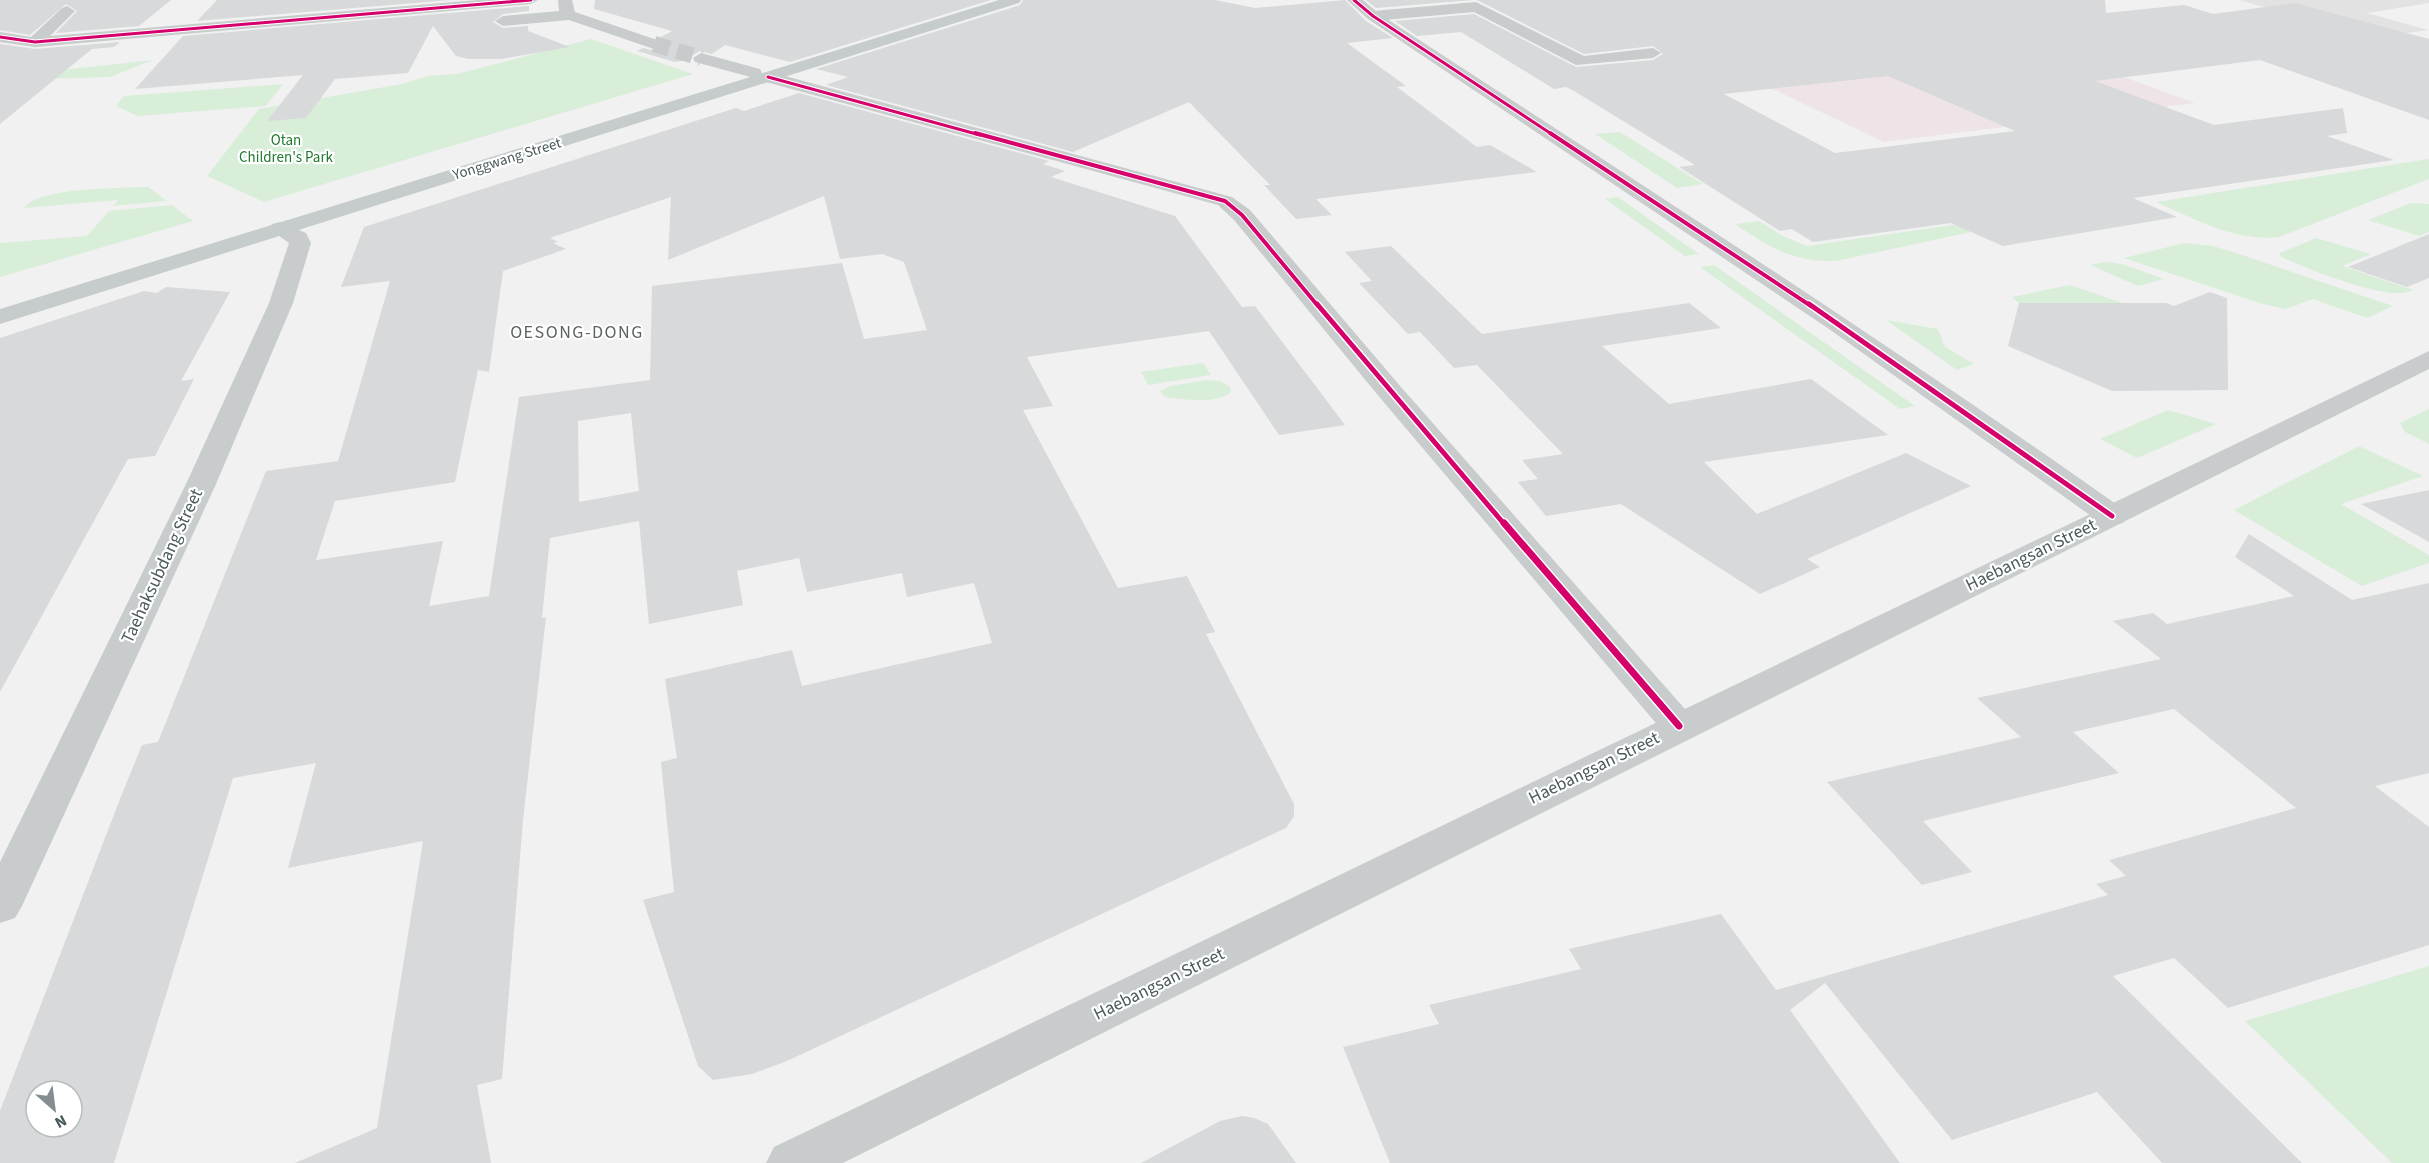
<svg xmlns="http://www.w3.org/2000/svg" width="2429" height="1163" font-family="'Source Sans 3',sans-serif">
  <style>
    .education { fill: #e3e2e3 }
    .medical { fill: #eee4e7 }
    .green { fill: #d8eed9 }
    .building { fill: #d7d9da; fill-rule: evenodd }
    .lines { fill: none; stroke-linecap: round; stroke-linejoin: round }
    .minor-tunnel { stroke: #c7cbcc; stroke-width: 16; stroke-dasharray: 16 8; stroke-linecap: butt }
    .minor { fill: #c9cccc; fill-rule: evenodd }
    .tertiary { fill: #c9cccc; fill-rule: evenodd }
    .secondary { fill: #c8cccd; fill-rule: evenodd }
    .primary { fill: #c6cbcc; fill-rule: evenodd }
    .cycleway-far3-casing { stroke: #fff; stroke-width: 5 }
    .cycleway-far2-casing { stroke: #fff; stroke-width: 6 }
    .cycleway-far1-casing { stroke: #fff; stroke-width: 8 }
    .cycleway-casing { stroke: #fff; stroke-width: 10 }
    .cycleway-far3 { stroke: #d6006c; stroke-width: 3 }
    .cycleway-far2 { stroke: #d6006c; stroke-width: 4 }
    .cycleway-far1 { stroke: #d6006c; stroke-width: 5 }
    .cycleway { stroke: #d6006c; stroke-width: 7 }
    .labels { text-anchor: middle; dominant-baseline: central; stroke-width: 4.5; stroke-linejoin: round; paint-order: stroke }
    .far-park-label { font-size: 15px; fill: #20772f; stroke: #fff }
    .far-street-label { font-size: 15px; fill: #4a595c; stroke: #fff }
    .far-quarter-label { font-size: 18px; letter-spacing: 1.5px; fill: #5d6364; stroke: #fff }
    .street-label { font-size: 18px; fill: #4a595c; stroke: #fff }
  </style>
  <rect width="100%" height="100%" fill="#f1f1f1"/>
  <path class="education" d="M 2239,0 L 2429,0 L 2429,3 L 2367,13 L 2428,30 L 2371,38 Z"/>
  <path class="medical" d="M 1630,0 L 1914,0 L 2195,103 L 1884,142 L 1594,4 Z"/>
  <path class="green" d="M 591,39 L 693,74 L 264,202 L 207,176 L 259,109 L 402,84 L 428,76 L 457,74 Z
    M 153,60 L 110,77 L 49,79 L 62,71 L 71,69 Z
    M 283,84 L 266,106 L 137,116 L 116,106 L 124,96 Z
    M 1620,132 L 1703,184 L 1677,188 L 1595,134 Z
    M 2429,159 L 2429,179 L 2279,237 C 2235,242 2195,219 2156,202 Z
    M 139,187 L 148,187 L 167,201 L 113,206 L 118,200 L 24,208 C 40,187 112,189 139,187 Z
    M 1618,197 L 1699,254 L 1685,256 L 1605,199 Z
    M 2411,203 L 2429,204 L 2429,232 L 2419,236 L 2368,220 Z
    M 172,205 L 193,221 L 0,277 L 0,243 L 87,236 L 109,211 Z
    M 1987,220 L 1999,226 L 1836,261 C 1792,262 1771,248 1735,224 L 1759,221 L 1783,236 L 1807,246 Z
    M 2316,238 L 2371,254 L 2342,266 L 2413,290 C 2394,304 2301,267 2280,256 L 2280,253 Z
    M 2184,243 L 2213,246 L 2233,252 L 2393,306 L 2367,318 L 2313,299 L 2285,309 L 2263,304 L 2124,258 Z
    M 2106,262 L 2122,264 L 2164,279 L 2138,286 L 2090,265 Z
    M 1714,265 L 1915,406 L 1900,409 L 1700,267 Z
    M 2070,285 L 2123,303 L 2019,303 L 2012,297 Z
    M 1886,320 L 1938,329 L 1945,347 L 1974,364 L 1957,370 Z
    M 1203,363 L 1211,375 L 1148,385 L 1141,372 Z
    M 1208,380 L 1220,381 L 1230,387 L 1231,392 C 1216,405 1184,399 1165,397 L 1160,391 L 1170,386 Z
    M 2429,409 L 2429,444 L 2405,432 L 2400,423 Z
    M 2168,410 L 2216,424 L 2137,458 L 2100,439 Z
    M 2359,446 L 2423,476 L 2341,504 L 2429,555 L 2429,563 L 2362,586 L 2234,510 Z
    M 2429,966 L 2429,1163 L 2392,1163 L 2245,1021 Z"/>
  <path class="building" d="M 0,0 L 171,0 L 139,26 L 56,33 L 77,11 L 66,4 L 30,35 L 0,30 Z
    M 217,0 L 451,0 L 197,21 Z
    M 595,0 L 991,0 L 790,62 L 725,45 L 712,54 L 700,51 L 692,56 L 691,60 L 675,62 L 637,51 L 643,48 L 655,51 L 664,44 L 659,38 L 672,31 L 594,9 Z
    M 1023,0 L 1215,0 L 1255,8 L 1345,0 L 1366,21 L 1393,38 L 1347,43 L 1406,86 L 1397,87 L 1477,147 L 1490,145 L 1537,172 L 1316,199 L 1332,215 L 1296,219 L 1264,185 L 1270,185 L 1189,102 L 1073,152 L 826,85 L 848,77 L 816,69 L 1020,5 Z
    M 1366,0 L 1473,0 L 1376,8 Z
    M 1477,0 L 2105,0 L 2106,13 L 2184,5 L 2213,14 L 2295,3 L 2429,39 L 2429,120 L 2260,60 L 2095,81 L 2214,125 L 2343,108 L 2347,133 L 2327,136 L 2394,160 L 2133,198 L 2177,217 L 2003,246 L 1951,223 L 1813,242 L 1792,229 L 1780,231 L 1679,167 L 1695,165 L 1574,91 L 1566,87 L 1554,89 L 1461,32 L 1417,36 L 1395,21 L 1474,14 L 1576,67 L 1653,60 L 1663,54 L 1653,46 L 1584,54 ZM 1888,76 L 2015,131 L 1835,153 L 1724,94 Z
    M 529,6 L 529,11 L 503,14 L 493,22 L 503,28 L 528,26 L 528,31 L 570,47 L 501,59 L 468,59 L 456,56 L 433,26 L 408,73 L 335,79 L 306,118 L 267,121 L 303,75 L 135,89 L 183,36 Z
    M 120,42 L 114,47 L 92,49 L 0,124 L 0,44 L 35,49 Z
    M 799,93 L 1049,161 L 1043,164 L 1065,171 L 1051,177 L 1175,216 L 1242,307 L 1255,306 L 1345,425 L 1279,435 L 1209,331 L 1027,357 L 1053,406 L 1023,410 L 1118,588 L 1187,576 L 1215,632 L 1206,634 L 1294,804 L 1294,816 L 1286,828 L 787,1061 L 752,1074 L 713,1080 L 698,1066 L 643,900 L 674,892 L 661,762 L 677,758 L 665,679 L 792,650 L 802,686 L 992,643 L 974,583 L 907,597 L 902,573 L 807,592 L 799,558 L 737,571 L 743,605 L 649,624 L 639,521 L 550,538 L 542,618 L 546,617 L 523,820 L 502,1079 L 477,1085 L 491,1163 L 295,1163 L 377,1128 L 423,841 L 288,868 L 316,763 L 233,778 L 114,1163 L 0,1163 L 0,1111 L 120,799 L 142,745 L 158,742 L 266,471 L 338,461 L 390,281 L 341,287 L 364,227 L 736,108 L 744,111 ZM 824,196 L 840,259 L 882,254 L 904,262 L 927,330 L 864,339 L 842,263 L 652,286 L 650,380 L 519,397 L 489,596 L 429,606 L 443,541 L 316,560 L 335,501 L 455,482 L 478,370 L 489,372 L 503,271 L 566,249 L 553,243 L 558,242 L 550,238 L 671,197 L 668,260 ZM 631,413 L 639,491 L 579,502 L 578,421 ZM 36,1091 L 72,1091 L 72,1127 L 36,1127 Z
    M 2429,234 L 2429,278 L 2407,287 L 2348,267 Z
    M 1391,246 L 1482,334 L 1689,303 L 1721,328 L 1602,346 L 1669,404 L 1811,379 L 1888,435 L 1704,462 L 1757,514 L 1906,453 L 1971,486 L 1807,559 L 1820,567 L 1760,594 L 1621,504 L 1546,516 L 1518,482 L 1538,479 L 1522,460 L 1563,454 L 1477,365 L 1454,368 L 1420,332 L 1408,334 L 1359,283 L 1372,281 L 1345,252 Z
    M 166,287 L 230,292 L 181,381 L 194,379 L 155,456 L 128,459 L 0,692 L 0,338 L 144,291 L 157,293 Z
    M 2210,292 L 2227,298 L 2228,390 L 2112,391 L 2008,346 L 2019,303 L 2166,303 L 2174,306 Z
    M 2429,490 L 2429,542 L 2361,504 Z
    M 2249,534 L 2352,600 L 2429,583 L 2429,773 L 2375,786 L 2429,827 L 2429,945 L 2228,1008 L 2174,958 L 2113,976 L 2302,1163 L 2162,1163 L 2097,1092 L 1952,1140 L 1825,983 L 1790,1010 L 1900,1163 L 1390,1163 L 1343,1047 L 1439,1024 L 1429,1005 L 1581,969 L 1569,949 L 1721,914 L 1776,990 L 2108,895 L 2096,884 L 2126,876 L 2109,860 L 2296,808 L 2174,709 L 2073,732 L 2119,773 L 1923,821 L 1972,872 L 1922,885 L 1827,782 L 2021,737 L 1977,698 L 2161,659 L 2113,621 L 2153,613 L 2167,624 L 2294,596 L 2235,557 Z
    M 1242,1116 L 1254,1118 L 1268,1124 L 1296,1163 L 1141,1163 L 1220,1121 Z"/>
  <g class="lines">
    <path class="minor-tunnel" d="M 654,44 L 701,58"/>
    <path class="minor" d="M 478,0 L 538,0 L 531,4 L 35,47 L 0,42 L 0,32 L 31,37 L 62,8 L 67,6 L 75,11 L 50,36 Z
      M 558,0 L 572,0 L 575,12 L 660,41 L 662,44 L 654,49 L 648,47 L 569,20 L 503,26 L 495,21 L 503,16 L 559,11 Z
      M 1476,2 L 1584,56 L 1653,48 L 1661,53 L 1653,58 L 1576,65 L 1474,12 L 1373,21 L 1365,16 L 1373,11 Z
      M 701,53 L 760,69 L 762,73 L 774,73 L 1232,197 L 1250,210 L 1401,387 L 1692,717 L 1698,726 L 1692,735 L 1679,739 L 1666,735 L 1381,399 L 1234,220 L 1218,205 L 762,81 L 759,77 L 754,78 L 695,62 L 693,58 Z"/>
    <path class="tertiary" d="M 1347,0 L 1363,0 L 1378,13 C 1628,176 1880,337 2123,509 L 2127,516 L 2123,523 L 2112,525 L 2101,523 L 1829,329 L 1368,19 Z"/>
    <path class="secondary" d="M 280,222 L 306,233 L 311,243 L 293,303 L 216,484 L 22,906 L 15,918 L 0,923 L 0,862 L 186,484 L 269,303 L 289,243 L 269,229 L 272,224 Z
      M 2429,351 L 2429,369 L 843,1163 L 766,1163 L 774,1147 Z"/>
    <path class="primary" d="M 999,0 L 1021,0 L 1019,3 L 0,324 L 0,309 Z"/>
    <g class="cycleway-far3-casing">
      <path id="cycleway-far3" d="M 1354,0 L 1373,16 L 1553,135
        M 0,37 L 35,42 L 531,0
        M 768,77 L 980,135"/>
    </g>
    <g class="cycleway-far2-casing">
      <path id="cycleway-far2" d="M 975,133 L 1225,201 L 1242,215 L 1318,306
        M 1550,133 L 1811,306"/>
    </g>
    <g class="cycleway-far1-casing">
      <path id="cycleway-far1" d="M 1317,304 L 1505,525
        M 1809,304 L 2112,516"/>
    </g>
    <g class="cycleway-casing">
      <path id="cycleway" d="M 1504,523 L 1679,726"/>
    </g>
    <use href="#cycleway-far3" class="cycleway-far3"/>
    <use href="#cycleway-far2" class="cycleway-far2"/>
    <use href="#cycleway-far1" class="cycleway-far1"/>
    <use href="#cycleway" class="cycleway"/>
  </g>
  <g class="labels">
    <g class="far-park-label">
      <text x="286" y="140">Otan<tspan x="286" dy="17">Children's Park</tspan></text>
    </g>
    <g class="far-street-label">
      <text transform="translate(507 159) rotate(-17)">Yonggwang Street</text>
    </g>
    <g class="far-quarter-label">
      <text x="577" y="332">OESONG-DONG</text>
    </g>
    <g class="street-label">
      <text transform="translate(2031 555) rotate(-26)">Haebangsan Street</text>
      <text transform="translate(162 566) rotate(-65)">Taehaksubdang Street</text>
      <text transform="translate(1594 768) rotate(-26)">Haebangsan Street</text>
      <text transform="translate(1159 984) rotate(-26)">Haebangsan Street</text>
    </g>
  </g>
  <g transform="translate(54 1109) rotate(152)"><circle r="28" fill="#ffffff" stroke="#b7bdbe" stroke-width="1.5"/>
  <path d="M0-4.5L10 22L0 15L-10 22Z" fill="#848e90"/>
  <text y="-9" font-size="16" font-weight="bold" text-anchor="middle" fill="#4a595c">N</text>
  </g>
</svg>
